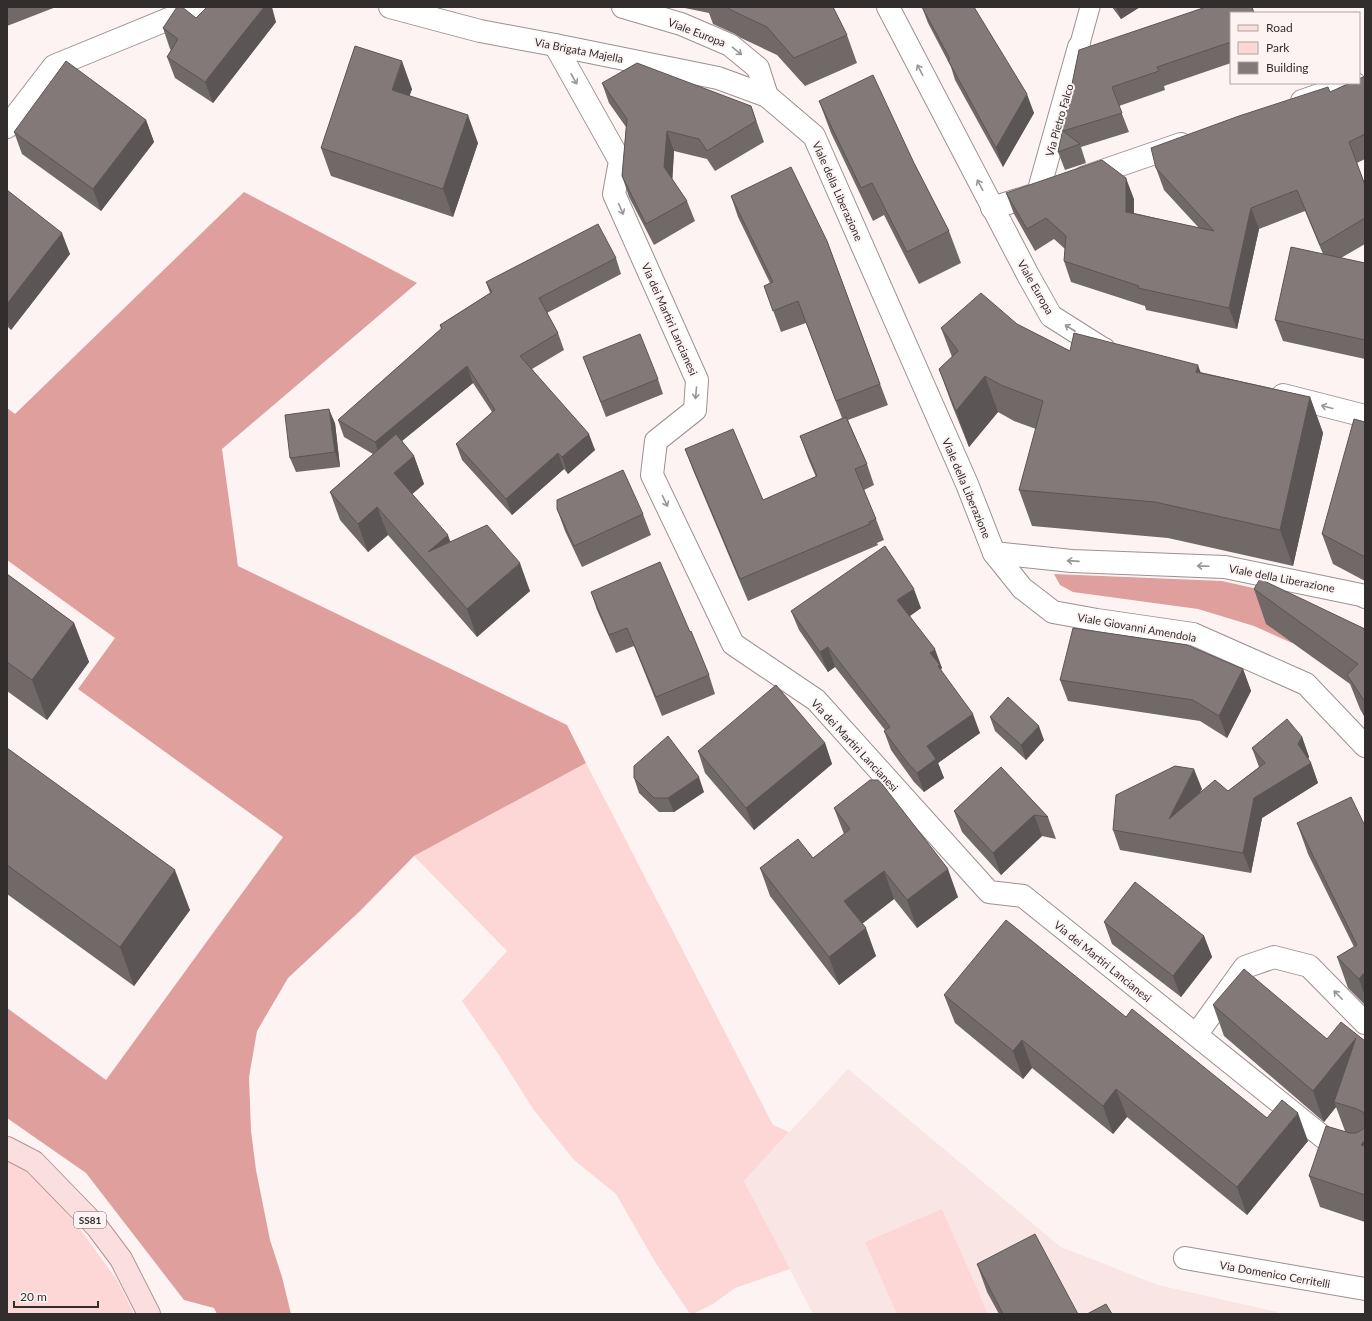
<svg xmlns="http://www.w3.org/2000/svg" width="1372" height="1321" font-family="Lato,sans-serif">
  <style>
    .built { fill: #f9e5e4 }
    .green { fill: #fdd7d5 }
    .forest { fill: #de9f9d }
    .lines { fill: none; stroke-linecap: round; stroke-linejoin: round }
    .pedestrian-casing { stroke: #9b9190; stroke-width: 21 }
    .minor-casing { stroke: #9b9190; stroke-width: 24 }
    .tertiary-casing { stroke: #9b9190; stroke-width: 24 }
    .secondary-casing { stroke: #9b9190; stroke-width: 24 }
    .primary-casing { stroke: #b39392; stroke-width: 24 }
    .pedestrian { stroke: #fff; stroke-width: 19 }
    .minor { stroke: #fff; stroke-width: 22 }
    .tertiary { stroke: #fff; stroke-width: 22 }
    .secondary { stroke: #fff; stroke-width: 22 }
    .primary { stroke: #fbdfde; stroke-width: 22 }
    .wall { fill: #716868 }
    .shaded-wall { fill: #5c5555 }
    .building { fill: #837979; stroke: #5c5555 }
    .oneway { stroke: #989696 }
    .labels { text-anchor: middle; dominant-baseline: central; stroke-width: 4; stroke-linejoin: round; paint-order: stroke }
    .shield { fill: #fef3f3; stroke: #6f6969; stroke-width: 1 }
    .shield-label { font-size: 10px; font-weight: bold; fill: #322e2e }
    .street-label { font-size: 11px; fill: #322e2e; stroke: #fef3f3 }
  </style>
  <rect width="100%" height="100%" fill="#fef3f3"/>
  <path class="built" d="M 848,1069 L 1061,1247 L 1158,1285 L 1278,1312 L 1277,1314 L 813,1314 L 744,1181 Z"/>
  <path class="green" d="M 586,763 L 773,1125 L 789,1132 L 744,1181 L 790,1269 L 735,1288 L 713,1304 L 693,1314 L 690,1314 L 655,1262 L 616,1194 L 574,1160 L 533,1109 L 501,1058 L 462,1001 L 507,951 L 414,856 Z
    M 7,1161 L 37,1178 L 80,1229 L 117,1280 L 134,1314 L 7,1314 Z
    M 942,1209 L 988,1314 L 897,1314 L 865,1242 Z"/>
  <path class="forest" d="M 244,192 L 417,283 L 222,449 L 238,566 L 567,725 L 586,763 L 414,856 L 360,911 L 288,978 L 257,1031 L 249,1077 L 251,1131 L 256,1170 L 270,1240 L 282,1277 L 291,1314 L 217,1314 L 214,1308 L 184,1300 L 86,1173 L 7,1118 L 7,1008 L 106,1080 L 283,837 L 78,689 L 115,638 L 7,560 L 7,408 L 15,414 Z
    M 1054,574 L 1222,581 L 1306,600 L 1292,643 L 1254,626 L 1198,609 L 1073,592 L 1060,585 Z"/>
  <g class="lines">
    <g class="pedestrian-casing">
      <path id="pedestrian" d="M 1079,47 L 1090,7"/>
    </g>
    <g class="minor-casing">
      <path id="minor" d="M 555,45 L 620,161 L 614,194 L 697,380 L 695,410 L 656,441 L 652,475 L 733,644 L 816,700 L 989,892 L 1023,896 L 1328,1141 L 1365,1152
        M 1302,101 L 1354,83
        M 7,127 L 54,66 L 198,7
        M 1085,177 L 1181,144
        M 1038,193 L 1079,47
        M 992,208 L 1037,194
        M 1196,1035 L 1245,967 L 1274,957 L 1309,966 L 1365,1023
        M 1185,1258 L 1365,1289"/>
    </g>
    <g class="tertiary-casing">
      <path id="tertiary" d="M 623,7 L 681,24 L 730,45 L 758,68 L 767,96
        M 888,7 L 1028,275 L 1051,316 L 1100,347 L 1104,349
        M 1283,395 L 1365,416
        M 994,553 L 1072,561 L 1225,567 L 1361,595 L 1365,597"/>
    </g>
    <g class="secondary-casing">
      <path id="secondary" d="M 390,7 L 480,31 L 555,45 L 718,78 L 767,96 L 814,136 L 967,484 L 994,553 L 1022,588 L 1053,612 L 1097,620 L 1193,634 L 1306,684 L 1365,746"/>
    </g>
    <g class="primary-casing">
      <path id="primary" d="M 7,1148 L 34,1162 L 97,1227 L 121,1259 L 149,1314"/>
    </g>
    <use href="#pedestrian" class="pedestrian"/>
    <use href="#minor" class="minor"/>
    <use href="#tertiary" class="tertiary"/>
    <use href="#secondary" class="secondary"/>
    <use href="#primary" class="primary"/>
  </g>
  <path class="wall" d="M 7,7 L 56,7 L 7,26 Z
    M 680,7 L 833,7 L 847,35 L 857,63 L 805,86 L 777,55 L 741,38 L 735,34 L 713,24 L 709,13 Z
    M 922,7 L 974,7 L 1034,113 L 1003,167 L 955,80 L 951,67 L 928,23 Z
    M 1112,7 L 1140,7 L 1121,19 Z
    M 1231,13 L 1231,63 L 1164,86 L 1165,90 L 1119,106 L 1129,132 L 1081,147 L 1086,163 L 1065,170 L 1058,152 L 1079,50 Z
    M 196,18 L 276,22 L 213,103 L 175,78 L 167,57 L 171,50 L 170,49 L 163,28 Z
    M 1365,76 L 1365,159 L 1357,163 L 1365,185 L 1365,244 L 1341,258 L 1365,263 L 1365,359 L 1283,341 L 1275,320 L 1323,254 L 1305,211 L 1259,229 L 1237,329 L 1146,310 L 1145,306 L 1071,282 L 1064,261 L 1065,249 L 1054,239 L 1035,251 L 1014,214 L 1006,193 L 1134,199 L 1134,213 L 1199,228 L 1164,190 L 1156,168 L 1330,92 Z
    M 602,83 L 751,106 L 764,142 L 715,171 L 707,159 L 674,151 L 672,179 L 687,201 L 695,221 L 654,245 L 629,197 L 622,176 L 626,127 L 609,103 Z
    M 412,89 L 409,96 L 478,143 L 453,217 L 331,176 L 321,148 Z
    M 819,101 L 914,163 L 949,231 L 961,263 L 919,284 L 884,215 L 873,221 L 831,133 Z
    M 146,120 L 154,142 L 101,211 L 22,154 L 14,132 Z
    M 7,190 L 70,254 L 11,330 L 7,326 Z
    M 731,196 L 827,241 L 888,405 L 848,420 L 867,464 L 874,485 L 864,490 L 876,519 L 884,540 L 877,543 L 878,545 L 748,601 L 693,470 L 685,449 L 763,500 L 816,477 L 808,458 L 800,436 L 842,418 L 806,323 L 781,332 L 764,286 L 770,283 L 738,217 Z
    M 616,258 L 621,274 L 547,313 L 558,333 L 564,350 L 532,369 L 595,450 L 568,474 L 564,469 L 512,515 L 462,460 L 456,444 L 492,412 L 473,383 L 402,441 L 414,456 L 424,484 L 412,494 L 450,542 L 530,591 L 477,637 L 388,535 L 368,552 L 340,520 L 330,492 L 373,454 L 344,437 L 338,420 L 441,329 L 440,325 L 490,293 L 486,282 Z
    M 1017,324 L 1070,351 L 1200,372 L 1310,397 L 1323,433 L 1293,566 L 1168,538 L 1032,526 L 1019,490 L 1036,429 L 1014,421 L 998,412 L 969,447 L 952,405 L 939,369 L 952,357 L 941,328 Z
    M 583,357 L 658,379 L 663,394 L 606,417 Z
    M 1365,422 L 1365,581 L 1333,564 L 1322,534 Z
    M 335,423 L 340,467 L 296,472 L 290,458 Z
    M 557,509 L 643,514 L 651,535 L 582,567 L 565,531 Z
    M 7,574 L 74,623 L 89,662 L 47,720 L 7,691 Z
    M 1254,589 L 1365,629 L 1365,718 L 1360,709 L 1350,684 L 1266,624 Z
    M 591,592 L 709,675 L 715,694 L 662,716 L 634,646 L 616,653 L 597,610 Z
    M 921,608 L 910,616 L 942,668 L 941,669 L 942,672 L 980,733 L 938,763 L 944,778 L 924,792 L 914,782 L 891,750 L 884,731 L 885,730 L 835,667 L 828,672 L 799,630 L 791,611 Z
    M 1243,669 L 1251,691 L 1227,738 L 1200,721 L 1068,701 L 1060,680 Z
    M 990,717 L 1044,740 L 1026,760 L 995,731 Z
    M 1302,737 L 1309,757 L 1308,759 L 1311,763 L 1318,783 L 1262,818 L 1251,873 L 1120,850 L 1113,830 L 1202,789 L 1199,793 L 1228,791 L 1259,767 L 1252,748 Z
    M 825,743 L 832,764 L 754,830 L 705,773 L 698,751 Z
    M 7,748 L 190,910 L 134,986 L 7,894 Z
    M 1001,767 L 1048,817 L 1056,839 L 1042,836 L 1001,875 L 962,832 L 954,811 Z
    M 634,778 L 704,792 L 674,812 L 659,812 L 639,793 Z
    M 834,808 L 958,897 L 917,928 L 894,899 L 862,924 L 876,956 L 839,985 L 770,896 L 760,868 L 813,858 L 844,834 Z
    M 1297,823 L 1365,826 L 1365,1005 L 1348,988 L 1337,957 L 1354,947 L 1308,854 Z
    M 1104,922 L 1204,936 L 1212,957 L 1181,997 L 1112,944 Z
    M 944,995 L 1126,1017 L 1267,1118 L 1308,1141 L 1247,1215 L 1127,1117 L 1113,1134 L 1032,1068 L 1023,1079 L 955,1023 Z
    M 1213,1005 L 1327,1039 L 1365,1041 L 1365,1222 L 1320,1207 L 1309,1176 L 1345,1131 L 1336,1107 L 1324,1122 L 1224,1036 Z
    M 977,1264 L 1078,1314 L 999,1314 L 987,1292 Z"/>
  <path class="shaded-wall" d="M 264,7 L 272,7 L 276,22 L 213,103 L 205,82 Z
    M 1116,7 L 1140,7 L 1121,19 Z
    M 402,61 L 412,89 L 402,118 L 392,90 Z
    M 1027,94 L 1034,113 L 1003,167 L 996,148 Z
    M 468,115 L 478,143 L 453,217 L 443,189 Z
    M 146,120 L 154,142 L 101,211 L 93,189 Z
    M 667,131 L 674,151 L 672,187 L 664,167 Z
    M 1126,178 L 1134,199 L 1134,233 L 1126,212 Z
    M 1251,208 L 1259,229 L 1237,329 L 1229,308 Z
    M 62,233 L 70,254 L 11,330 L 7,318 L 7,304 Z
    M 1198,365 L 1211,401 L 1196,372 Z
    M 467,366 L 473,383 L 381,458 L 375,442 Z
    M 985,376 L 998,412 L 969,447 L 956,411 Z
    M 1310,397 L 1323,433 L 1293,566 L 1280,530 Z
    M 329,409 L 335,423 L 340,467 L 335,452 Z
    M 589,434 L 595,450 L 568,474 L 562,457 Z
    M 558,453 L 564,469 L 512,515 L 506,499 Z
    M 414,456 L 424,484 L 404,501 L 394,473 Z
    M 377,507 L 388,535 L 368,552 L 358,524 Z
    M 448,535 L 458,563 L 428,552 Z
    M 520,563 L 530,591 L 477,637 L 467,609 Z
    M 914,589 L 921,608 L 904,620 L 897,600 Z
    M 74,623 L 89,662 L 47,720 L 32,680 Z
    M 828,647 L 835,667 L 828,672 L 820,652 Z
    M 935,649 L 942,668 L 941,669 L 947,685 L 930,653 Z
    M 1243,669 L 1251,691 L 1227,738 L 1219,716 Z
    M 973,714 L 980,733 L 938,763 L 944,778 L 924,792 L 917,773 L 927,746 Z
    M 1039,726 L 1044,740 L 1026,760 L 1021,745 Z
    M 1302,737 L 1309,757 L 1305,764 L 1298,744 Z
    M 825,743 L 832,764 L 754,830 L 746,808 Z
    M 1311,763 L 1318,783 L 1262,818 L 1251,873 L 1243,853 L 1254,798 Z
    M 1194,769 L 1202,789 L 1176,839 L 1169,819 Z
    M 699,777 L 704,792 L 674,812 L 668,798 Z
    M 1034,815 L 1042,836 L 1001,875 L 993,853 Z
    M 948,869 L 958,897 L 917,928 L 907,900 Z
    M 175,870 L 190,910 L 134,986 L 120,947 Z
    M 884,871 L 894,899 L 855,929 L 844,901 Z
    M 866,928 L 876,956 L 839,985 L 829,957 Z
    M 1204,936 L 1212,957 L 1181,997 L 1173,976 Z
    M 1365,972 L 1365,996 L 1359,979 Z
    M 1356,1038 L 1334,1102 L 1336,1107 L 1324,1122 L 1313,1091 Z
    M 1022,1040 L 1032,1068 L 1023,1079 L 1013,1051 Z
    M 1116,1089 L 1127,1117 L 1113,1134 L 1103,1106 Z
    M 1298,1113 L 1308,1141 L 1247,1215 L 1237,1187 Z
    M 1365,1140 L 1365,1156 L 1361,1145 Z"/>
  <path class="building" d="M 177,7 L 182,7 L 196,18 L 207,7 L 264,7 L 205,82 L 167,57 L 178,39 L 163,28 Z
    M 727,7 L 833,7 L 847,35 L 794,58 L 767,27 L 731,10 Z
    M 922,7 L 974,7 L 1027,94 L 996,148 L 948,60 L 950,59 Z
    M 1206,7 L 1252,7 L 1254,13 L 1231,13 L 1231,42 L 1157,67 L 1159,71 L 1112,87 L 1122,113 L 1063,131 L 1080,144 L 1058,152 L 1079,50 Z
    M 355,46 L 402,61 L 392,90 L 468,115 L 443,189 L 321,148 Z
    M 66,61 L 146,120 L 93,189 L 14,132 Z
    M 637,63 L 751,106 L 756,121 L 707,151 L 699,139 L 667,131 L 664,167 L 687,201 L 646,224 L 622,176 L 627,119 L 602,83 Z
    M 873,75 L 914,163 L 949,231 L 907,252 L 872,183 L 861,188 L 819,101 Z
    M 1365,76 L 1365,134 L 1349,142 L 1365,185 L 1365,218 L 1320,245 L 1297,190 L 1251,208 L 1229,308 L 1138,288 L 1139,286 L 1064,261 L 1066,236 L 1046,218 L 1027,229 L 1006,193 L 1102,160 L 1126,178 L 1126,212 L 1214,231 L 1156,168 L 1151,148 L 1239,116 L 1328,87 L 1330,92 L 1350,83 L 1359,83 L 1359,79 Z
    M 791,167 L 827,241 L 880,384 L 836,401 L 798,301 L 773,311 L 764,286 L 773,282 L 731,196 Z
    M 7,190 L 62,233 L 7,304 Z
    M 598,224 L 616,258 L 539,298 L 558,333 L 520,356 L 589,434 L 562,457 L 558,453 L 506,499 L 456,444 L 495,410 L 467,366 L 375,442 L 338,420 L 442,328 L 440,325 L 492,292 L 486,282 Z
    M 1291,247 L 1365,263 L 1365,340 L 1275,320 Z
    M 981,293 L 1017,324 L 1070,351 L 1074,333 L 1198,365 L 1196,372 L 1310,397 L 1280,530 L 1155,502 L 1019,490 L 1043,401 L 1001,385 L 985,376 L 956,411 L 939,369 L 958,351 L 941,328 Z
    M 640,334 L 658,379 L 601,402 L 583,357 Z
    M 329,409 L 335,452 L 290,458 L 285,415 Z
    M 846,417 L 867,464 L 855,469 L 876,519 L 869,522 L 870,524 L 740,579 L 685,449 L 733,429 L 763,500 L 817,476 L 800,436 Z
    M 1354,419 L 1365,422 L 1365,557 L 1322,534 Z
    M 396,434 L 414,456 L 394,473 L 448,535 L 428,552 L 487,525 L 520,563 L 467,609 L 377,507 L 358,524 L 330,492 Z
    M 623,470 L 643,514 L 574,546 L 557,509 L 557,500 Z
    M 885,546 L 914,589 L 897,600 L 935,649 L 930,653 L 940,665 L 938,666 L 973,714 L 927,746 L 936,759 L 917,773 L 907,762 L 884,731 L 890,727 L 828,647 L 820,652 L 791,611 Z
    M 660,562 L 690,632 L 691,631 L 709,675 L 656,697 L 627,628 L 609,635 L 591,592 Z
    M 7,574 L 74,623 L 32,680 L 7,662 Z
    M 1260,579 L 1365,629 L 1365,702 L 1347,675 L 1358,664 L 1254,589 Z
    M 1073,628 L 1187,645 L 1243,669 L 1219,716 L 1193,700 L 1060,680 Z
    M 776,685 L 825,743 L 746,808 L 698,751 Z
    M 1008,697 L 1039,726 L 1021,745 L 990,717 Z
    M 1287,719 L 1302,737 L 1298,744 L 1311,763 L 1254,798 L 1243,853 L 1113,830 L 1116,795 L 1175,766 L 1194,769 L 1169,819 L 1215,780 L 1228,791 L 1265,763 L 1252,748 Z
    M 668,736 L 699,777 L 668,798 L 654,798 L 634,778 L 634,766 Z
    M 7,748 L 175,870 L 120,947 L 7,865 Z
    M 1001,767 L 1048,817 L 1034,815 L 993,853 L 954,811 Z
    M 870,780 L 879,780 L 948,869 L 907,900 L 884,871 L 844,901 L 866,928 L 829,957 L 760,868 L 798,839 L 813,858 L 850,829 L 834,808 Z
    M 1351,797 L 1365,826 L 1365,972 L 1359,979 L 1337,957 L 1357,945 L 1297,823 Z
    M 1135,882 L 1204,936 L 1173,976 L 1104,922 Z
    M 1006,920 L 1126,1017 L 1132,1009 L 1267,1118 L 1282,1100 L 1298,1113 L 1237,1187 L 1116,1089 L 1103,1106 L 1022,1040 L 1013,1051 L 944,995 Z
    M 1244,969 L 1327,1039 L 1341,1022 L 1365,1041 L 1365,1117 L 1363,1112 L 1357,1109 L 1334,1102 L 1356,1038 L 1313,1091 L 1213,1005 Z
    M 1326,1126 L 1350,1133 L 1356,1133 L 1362,1130 L 1365,1126 L 1365,1140 L 1361,1145 L 1365,1146 L 1365,1195 L 1309,1176 Z
    M 1035,1234 L 1078,1314 L 1003,1314 L 977,1264 Z
    M 1106,1304 L 1112,1314 L 1087,1314 Z"/>
  <defs><path id="oneway-shaft" d="M-6 0H5M1.5-3L5.5 0L1.5 3" fill="none" stroke-width="1.6" stroke-linecap="round" stroke-linejoin="round"/></defs>
  <g class="oneway">
    <use href="#oneway-shaft" transform="translate(737 51) rotate(39)"/>
    <use href="#oneway-shaft" transform="translate(920 70) rotate(-118)"/>
    <use href="#oneway-shaft" transform="translate(574 79) rotate(61)"/>
    <use href="#oneway-shaft" transform="translate(980 185) rotate(-118)"/>
    <use href="#oneway-shaft" transform="translate(621 209) rotate(66)"/>
    <use href="#oneway-shaft" transform="translate(1070 328) rotate(-147)"/>
    <use href="#oneway-shaft" transform="translate(696 393) rotate(95)"/>
    <use href="#oneway-shaft" transform="translate(1327 407) rotate(-165)"/>
    <use href="#oneway-shaft" transform="translate(665 501) rotate(64)"/>
    <use href="#oneway-shaft" transform="translate(1073 561) rotate(-176)"/>
    <use href="#oneway-shaft" transform="translate(1203 566) rotate(-178)"/>
    <use href="#oneway-shaft" transform="translate(1338 995) rotate(-134)"/>
  </g>
  <g class="labels">
    <rect class="shield" x="74" y="1212" width="32" height="16" rx="3"/>
    <g class="shield-label">
      <text x="90" y="1220">SS81</text>
    </g>
    <g class="street-label">
      <text transform="translate(697 32) rotate(21)">Viale Europa</text>
      <text transform="translate(579 50) rotate(11)">Via Brigata Majella</text>
      <text transform="translate(1059 120) rotate(-74)">Via Pietro Falco</text>
      <text transform="translate(838 191) rotate(66)">Viale della Liberazione</text>
      <text transform="translate(1036 287) rotate(60)">Viale Europa</text>
      <text transform="translate(670 319) rotate(66)">Via dei Martiri Lancianesi</text>
      <text transform="translate(967 488) rotate(67)">Viale della Liberazione</text>
      <text transform="translate(1282 578) rotate(11)">Viale della Liberazione</text>
      <text transform="translate(1137 627) rotate(10)">Viale Giovanni Amendola</text>
      <text transform="translate(855 745) rotate(47)">Via dei Martiri Lancianesi</text>
      <text transform="translate(1103 961) rotate(39)">Via dei Martiri Lancianesi</text>
      <text transform="translate(1275 1274) rotate(10)">Via Domenico Cerritelli</text>
    </g>
  </g>
  <rect width="1372" height="1321" fill="none" stroke="#322e2e" stroke-width="16"/>
  <rect x="1230" y="12" width="130" height="72" fill="#fef3f3" stroke="#aca4a4"/>
  <rect x="1238" y="25" width="20" height="6" fill="#fbdfde" stroke="#aca4a4"/>
  <text x="1266" y="32" font-size="12" fill="#322e2e">Road</text>
  <rect x="1238" y="42" width="20" height="12" fill="#fdd7d5" stroke="#aca4a4"/>
  <text x="1266" y="52" font-size="12" fill="#322e2e">Park</text>
  <rect x="1238" y="62" width="20" height="12" fill="#837979" stroke="#aca4a4"/>
  <text x="1266" y="72" font-size="12" fill="#322e2e">Building</text>
  <path d="M14 1301v6h84v-6" fill="none" stroke="#322e2e" stroke-width="2"/>
  <text x="20" y="1301" font-size="12" fill="#322e2e" stroke="#fef3f3" stroke-width="3" paint-order="stroke">20 m</text>
</svg>
